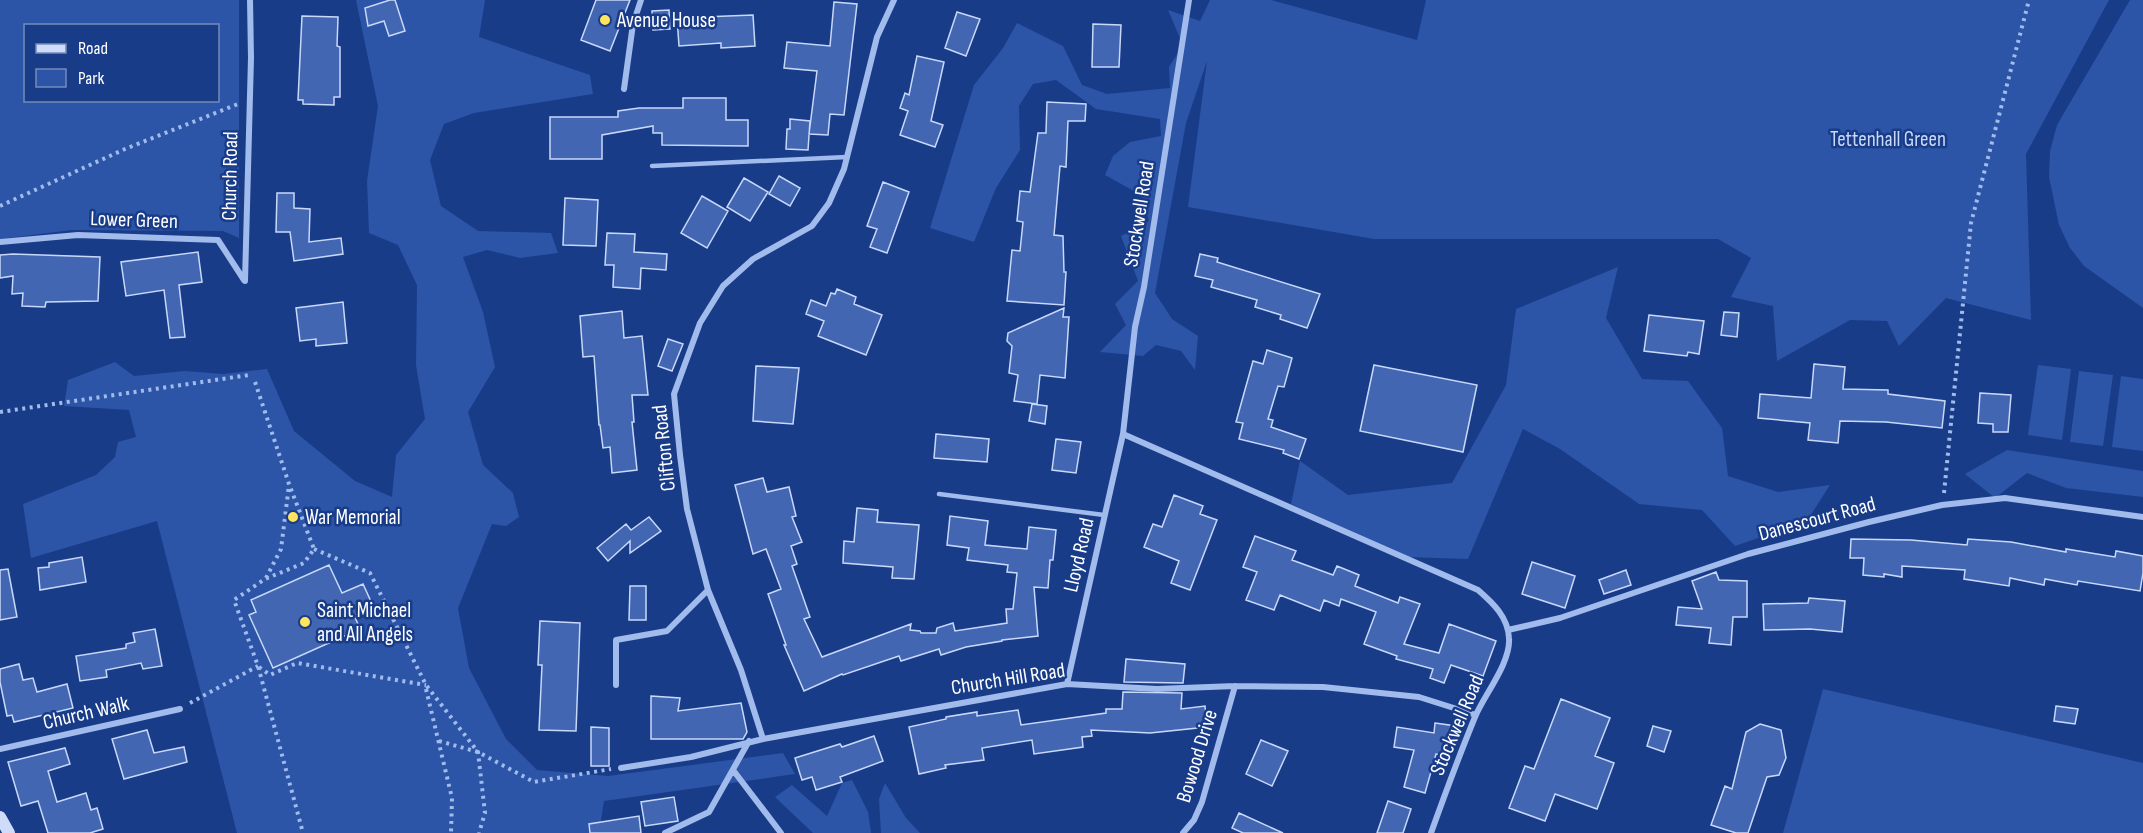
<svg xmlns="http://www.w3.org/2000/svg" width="2143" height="833" font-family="'Sofia Sans Condensed',sans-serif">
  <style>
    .green { fill: #2c54a7; fill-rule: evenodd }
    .building { fill: #4266b2; stroke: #c8d8f9; stroke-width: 1.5 }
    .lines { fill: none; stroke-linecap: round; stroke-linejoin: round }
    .path { stroke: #a2bbed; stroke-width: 4; stroke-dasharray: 3 4.5; stroke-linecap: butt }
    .lane { stroke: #a2bbed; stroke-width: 4.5 }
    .street { stroke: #a2bbed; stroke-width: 6 }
    .secondary { stroke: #cfdcf9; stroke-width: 12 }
    .poi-dot { fill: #ffe55e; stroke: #193c89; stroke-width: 2 }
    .labels { text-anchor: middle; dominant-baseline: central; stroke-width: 5; stroke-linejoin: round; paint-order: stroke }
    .poi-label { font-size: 21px; fill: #fff; stroke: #193c89; text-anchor: start }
    .park-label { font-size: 21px; fill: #c8d8f9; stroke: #193c89 }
    .street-label { font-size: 21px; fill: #fff; stroke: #193c89 }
  </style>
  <rect width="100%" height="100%" fill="#193c89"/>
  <path class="green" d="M 0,0 L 239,0 L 239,238 L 223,231 L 72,230 L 0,239 ZM 26,26 L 218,26 L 218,100 L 26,100 Z
    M 356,0 L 485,0 L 479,37 L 590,75 L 593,94 L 474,113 L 444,124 L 430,160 L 441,206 L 478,231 L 551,233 L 558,253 L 520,258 L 487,250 L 463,257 L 483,312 L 495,367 L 468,412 L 483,465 L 513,493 L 519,517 L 506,526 L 492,524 L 458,608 L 469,668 L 506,739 L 537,770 L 608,776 L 783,753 L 795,774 L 604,801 L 599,833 L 237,833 L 157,521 L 31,558 L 23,504 L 96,475 L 115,457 L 118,442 L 136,437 L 129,410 L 64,406 L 68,380 L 115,362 L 134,376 L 185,371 L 223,374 L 267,369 L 294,431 L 355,481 L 392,497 L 396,455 L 425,419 L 416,365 L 417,285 L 398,245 L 369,233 L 367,181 L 378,106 Z
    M 1210,0 L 1271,0 L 1417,40 L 1426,0 L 2109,0 L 2026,154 L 2031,320 L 1946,298 L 1899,346 L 1887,321 L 1850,320 L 1777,361 L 1773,306 L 1731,297 L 1751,258 L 1718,239 L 1374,239 L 1188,207 L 1207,61 L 1186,123 L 1155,293 L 1172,319 L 1198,336 L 1195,370 L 1181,351 L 1156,345 L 1143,356 L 1100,352 L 1126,325 L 1115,304 L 1138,281 L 1121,236 L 1149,221 L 1141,195 L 1105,175 L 1113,156 L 1130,142 L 1161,136 L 1160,119 L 1096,109 L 1056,80 L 1033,84 L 1019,106 L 1020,150 L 996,188 L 974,242 L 930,228 L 974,85 L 1003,48 L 1017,23 L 1063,46 L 1082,85 L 1107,94 L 1170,88 L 1169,67 L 1183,45 L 1168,10 L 1200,21 Z
    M 2130,0 L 2143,0 L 2143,308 L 2084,266 L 2070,248 L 2059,225 L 2049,177 L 2050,151 L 2057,125 Z
    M 1618,267 L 1606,318 L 1642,379 L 1688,381 L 1722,428 L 1728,476 L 1778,492 L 1830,485 L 1807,521 L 1735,546 L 1702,510 L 1639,504 L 1560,449 L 1523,429 L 1468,559 L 1407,557 L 1291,504 L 1300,461 L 1348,495 L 1452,483 L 1506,385 L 1516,309 Z
    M 2038,365 L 2071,369 L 2062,440 L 2028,435 Z
    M 2079,371 L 2113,375 L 2103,446 L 2070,442 Z
    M 2121,376 L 2143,379 L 2143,451 L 2112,447 Z
    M 2007,450 L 2143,471 L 2143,497 L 2066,488 L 2027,473 L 1995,498 L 1965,474 Z
    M 1823,689 L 2143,763 L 2143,833 L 1783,833 Z
    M 852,780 L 868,812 L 871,833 L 813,833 L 775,797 L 792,785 L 827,816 L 842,783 Z
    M 885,783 L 906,818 L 920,833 L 881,833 L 879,799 Z"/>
  <path class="building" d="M 390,0 L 395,0 L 405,31 L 389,36 L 384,21 L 368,26 L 365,8 Z
    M 596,0 L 630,0 L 610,51 L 581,40 Z
    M 834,2 L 857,4 L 844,115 L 830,114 L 828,135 L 809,134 L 817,71 L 784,68 L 787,42 L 830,46 Z
    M 669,10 L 670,29 L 653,30 L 652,11 Z
    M 957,12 L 980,19 L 966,56 L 945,48 Z
    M 753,15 L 755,46 L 721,48 L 721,43 L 679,46 L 677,18 Z
    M 302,16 L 338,17 L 337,46 L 340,47 L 340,97 L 334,97 L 334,105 L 303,104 L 303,100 L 298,100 Z
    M 1093,24 L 1121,25 L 1119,67 L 1092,67 Z
    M 917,56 L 944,62 L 931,121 L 943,125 L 935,147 L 900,135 L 908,111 L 900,108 L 905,93 L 909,95 Z
    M 683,98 L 726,98 L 726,120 L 748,120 L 748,146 L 662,145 L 662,133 L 653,133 L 653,126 L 602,135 L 602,159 L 550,159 L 550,117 L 618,117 L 618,111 L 639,108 L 683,108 Z
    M 1047,102 L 1086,104 L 1085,121 L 1068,121 L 1066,167 L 1060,166 L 1054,235 L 1063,236 L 1064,272 L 1066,272 L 1064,305 L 1007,301 L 1012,250 L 1020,251 L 1023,222 L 1017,221 L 1020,191 L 1030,192 L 1038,133 L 1046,133 Z
    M 790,119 L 810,121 L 808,150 L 786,149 L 787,129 L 790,129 Z
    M 779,176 L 800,188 L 790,206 L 769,194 Z
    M 744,178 L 768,192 L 750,221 L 727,207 Z
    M 883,182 L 909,192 L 887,253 L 870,247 L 877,229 L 867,226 Z
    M 277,193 L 294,193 L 294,208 L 310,209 L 309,242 L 341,238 L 343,254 L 294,261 L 290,232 L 276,232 Z
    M 702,196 L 728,211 L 707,248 L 681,233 Z
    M 565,198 L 598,200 L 596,246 L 563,245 Z
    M 607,233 L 635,234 L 634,252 L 667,254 L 666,270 L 641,268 L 640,289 L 613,287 L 614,265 L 605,265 Z
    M 198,252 L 202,282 L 179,285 L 185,337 L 170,338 L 164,290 L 126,296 L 121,262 Z
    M 13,254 L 100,257 L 98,301 L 46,302 L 45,307 L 22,306 L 23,293 L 12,294 L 13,276 L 0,278 L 0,255 Z
    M 1200,254 L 1218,258 L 1217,262 L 1320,294 L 1307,328 L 1280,319 L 1281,315 L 1255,307 L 1257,300 L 1211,287 L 1213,280 L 1195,276 Z
    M 837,289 L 856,297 L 854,304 L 882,315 L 866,355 L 818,336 L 824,321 L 806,314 L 811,300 L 826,306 L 831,293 L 835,294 Z
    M 343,302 L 347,343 L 316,346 L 316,339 L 300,341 L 296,308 Z
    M 1064,308 L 1063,317 L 1069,317 L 1065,378 L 1040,375 L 1037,404 L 1014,401 L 1018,375 L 1009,373 L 1012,346 L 1007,341 L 1008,333 Z
    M 622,311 L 624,338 L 642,336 L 648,395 L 632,395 L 634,422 L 632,422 L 637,470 L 612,473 L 610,447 L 603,448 L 600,425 L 599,425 L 594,356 L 583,357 L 580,316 Z
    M 1724,312 L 1739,313 L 1737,337 L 1721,335 Z
    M 1649,315 L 1704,321 L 1699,354 L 1688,352 L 1687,356 L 1644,351 Z
    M 668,339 L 683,344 L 672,371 L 658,366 Z
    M 1267,350 L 1292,358 L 1284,387 L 1278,386 L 1268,419 L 1273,420 L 1271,427 L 1306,439 L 1299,459 L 1283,453 L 1284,450 L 1239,439 L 1243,423 L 1236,422 L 1253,361 L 1263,364 Z
    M 1814,364 L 1845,367 L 1843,389 L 1888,390 L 1888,394 L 1945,401 L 1942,428 L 1886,422 L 1840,421 L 1838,443 L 1808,440 L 1810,423 L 1758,418 L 1760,394 L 1811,398 Z
    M 1374,365 L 1477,385 L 1463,452 L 1360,431 Z
    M 756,366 L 799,368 L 793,424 L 753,421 Z
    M 1980,393 L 2011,395 L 2008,432 L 1993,432 L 1993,424 L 1978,423 Z
    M 1032,404 L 1047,406 L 1045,424 L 1029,421 Z
    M 936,434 L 989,439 L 987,462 L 934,458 Z
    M 1056,439 L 1081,442 L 1076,473 L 1052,470 Z
    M 763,478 L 767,492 L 789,487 L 796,516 L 792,517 L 802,542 L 791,546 L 797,564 L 792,566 L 810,617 L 804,619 L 822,657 L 911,624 L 910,630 L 920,631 L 921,633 L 936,633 L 937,628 L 953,623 L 955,631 L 1007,623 L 1006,609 L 1013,609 L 1017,573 L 1007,572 L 1008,565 L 967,560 L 969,548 L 947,545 L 950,516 L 988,521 L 985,545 L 1027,549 L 1029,527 L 1056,530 L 1053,560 L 1050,560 L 1048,588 L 1034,587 L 1038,636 L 1002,640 L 1002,641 L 966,647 L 941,655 L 939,649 L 901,661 L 899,656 L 843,675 L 842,674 L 804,691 L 784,645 L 786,645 L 768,594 L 781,589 L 766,549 L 753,554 L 735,485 Z
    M 1174,495 L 1203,506 L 1200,514 L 1217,520 L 1190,590 L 1171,583 L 1179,561 L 1144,547 L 1153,524 L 1162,527 Z
    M 857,508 L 878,510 L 877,522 L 919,525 L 914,579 L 892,578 L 893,567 L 843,563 L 844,541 L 854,542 Z
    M 649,517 L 661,531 L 630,553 L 630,541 L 608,561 L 597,548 L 626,524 L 631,530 Z
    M 1255,536 L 1296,551 L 1292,560 L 1333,575 L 1337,566 L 1359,575 L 1355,586 L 1398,603 L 1400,597 L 1420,604 L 1404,644 L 1439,653 L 1449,624 L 1496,641 L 1483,676 L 1451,665 L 1444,683 L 1430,678 L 1433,669 L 1396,659 L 1397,656 L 1364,644 L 1376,612 L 1341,599 L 1339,606 L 1324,600 L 1320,611 L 1280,595 L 1274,610 L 1246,600 L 1257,572 L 1243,567 Z
    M 1851,539 L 1911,540 L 1967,545 L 1968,539 L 2011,542 L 2066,552 L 2066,549 L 2115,557 L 2116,551 L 2143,556 L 2143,573 L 2140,591 L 2078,581 L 2077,585 L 2045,579 L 2044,585 L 2010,578 L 2009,586 L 1964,579 L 1965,570 L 1902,566 L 1902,577 L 1884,574 L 1884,577 L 1863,575 L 1864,558 L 1850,558 Z
    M 82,557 L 86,582 L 40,590 L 38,568 L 49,567 L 49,563 Z
    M 1532,562 L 1575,576 L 1565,608 L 1522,594 Z
    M 329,565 L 342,593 L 363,584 L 373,606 L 354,615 L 360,629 L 273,668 L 249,615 L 256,612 L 251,600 Z
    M 8,569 L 17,617 L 0,620 L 0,570 Z
    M 1626,570 L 1631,585 L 1604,594 L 1599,580 Z
    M 1716,572 L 1719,580 L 1747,581 L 1747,617 L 1733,617 L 1731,645 L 1709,643 L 1711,628 L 1676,625 L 1678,607 L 1702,609 L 1692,581 Z
    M 630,586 L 646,586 L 646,620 L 629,620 Z
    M 1809,598 L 1845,601 L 1842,632 L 1810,629 L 1764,630 L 1763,604 L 1808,603 Z
    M 540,621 L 580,623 L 576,731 L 539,730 L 542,665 L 538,665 Z
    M 155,629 L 162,666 L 143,669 L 141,663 L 106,670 L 107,677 L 80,681 L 76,656 L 126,648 L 126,644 L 135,642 L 133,633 Z
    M 1126,659 L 1185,664 L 1183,683 L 1124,682 Z
    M 19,664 L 23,680 L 33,678 L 37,692 L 67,684 L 73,708 L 14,722 L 12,715 L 7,716 L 0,682 L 0,669 Z
    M 1123,692 L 1182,693 L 1181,709 L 1205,706 L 1207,727 L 1150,733 L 1091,730 L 1092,736 L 1082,737 L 1083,747 L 1034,754 L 1032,740 L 982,748 L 984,760 L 945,765 L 946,768 L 919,774 L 909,727 L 946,719 L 946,717 L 977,712 L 977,716 L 1018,710 L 1021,725 L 1106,713 L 1106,709 L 1122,709 Z
    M 651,696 L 680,698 L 678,711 L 741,703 L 747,732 L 743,739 L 651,739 Z
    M 1561,699 L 1610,718 L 1595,756 L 1614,763 L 1597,809 L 1555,794 L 1545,821 L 1509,808 L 1525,766 L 1534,769 Z
    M 2056,706 L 2078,709 L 2075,724 L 2054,721 Z
    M 1435,723 L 1456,726 L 1451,756 L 1436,754 L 1425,793 L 1404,787 L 1414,750 L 1394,747 L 1397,727 L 1434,733 Z
    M 1760,724 L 1781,730 L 1786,758 L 1779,775 L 1767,777 L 1748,833 L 1736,833 L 1711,825 L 1725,786 L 1732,789 L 1746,732 Z
    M 1653,726 L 1671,731 L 1664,752 L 1647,746 Z
    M 591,727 L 609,728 L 609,766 L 591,766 Z
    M 147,730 L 154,753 L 184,747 L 187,762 L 124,779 L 112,739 Z
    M 874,736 L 883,761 L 840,777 L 842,782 L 816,790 L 812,777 L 802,780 L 795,758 L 840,744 L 842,747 Z
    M 1261,740 L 1288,751 L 1272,786 L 1246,774 Z
    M 65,748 L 70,764 L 48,771 L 57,802 L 86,793 L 91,810 L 97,808 L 103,829 L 90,833 L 48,833 L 38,801 L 21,806 L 8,762 Z
    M 674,797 L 678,821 L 645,826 L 641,802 Z
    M 1388,801 L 1411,809 L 1403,833 L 1377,833 Z
    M 1239,813 L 1283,833 L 1243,833 L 1232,828 Z
    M 639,816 L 641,833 L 590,833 L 589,824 Z"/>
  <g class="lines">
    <path class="path" d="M 0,206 L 125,149 L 238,104
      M 255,382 L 289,484 L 314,549 L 304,563 L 265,579 L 234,600 L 258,666 L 303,833
      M 0,412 L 249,375
      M 1944,493 L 1971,223 L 2029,0
      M 314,549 L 370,573 L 426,685 L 478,752 L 485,813 L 479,833
      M 266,578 L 281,549 L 289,485
      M 259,667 L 270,675 L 297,663 L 426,685
      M 426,689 L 452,798 L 451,833
      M 190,703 L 258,666
      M 439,741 L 478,752 L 534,782 L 611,769"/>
    <path class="lane" d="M 652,166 L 847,157
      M 939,494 L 1104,515"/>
    <path class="street" d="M 624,89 L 633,24 L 641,0
      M 0,242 L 78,235 L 218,240 L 244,280
      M 245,281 L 251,58 L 250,0
      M 1123,434 L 1478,590 C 1493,603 1508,617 1509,638 C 1511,663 1484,695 1475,717 C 1459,756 1445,794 1431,833
      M 1508,630 L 1560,618 L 1748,554 L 1869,522 L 1942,505 L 2005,498 L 2143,517
      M 1067,684 L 1123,434 L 1135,327 L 1144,287 L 1189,0
      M 616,685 L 616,640 L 667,631 L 708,590
      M 763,739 L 741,670 L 708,590 L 687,509 L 680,455 L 674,394 L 700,323 L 723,286 L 753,259 L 812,226 L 829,203 L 844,169 L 877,37 L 894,0
      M 0,749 L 180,709
      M 621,768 L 691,757 L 763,739 L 1067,684 L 1157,689 L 1235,686 L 1323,687 L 1419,697 L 1476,715
      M 733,770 L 781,833
      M 665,833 L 709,812 L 749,741
      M 1183,833 L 1194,820 L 1202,802 L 1235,686"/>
    <path class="secondary" d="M 0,817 L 9,833"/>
  </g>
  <g class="poi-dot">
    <circle cx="605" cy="20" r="6"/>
    <circle cx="293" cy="517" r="6"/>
    <circle cx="305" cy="622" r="6"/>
  </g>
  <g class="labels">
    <g class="poi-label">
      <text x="617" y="20">Avenue House</text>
      <text x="305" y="517">War Memorial</text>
      <text x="317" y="610">Saint Michael<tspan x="317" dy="24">and All Angels</tspan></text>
    </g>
    <g class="park-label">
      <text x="1888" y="139">Tettenhall Green</text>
    </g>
    <g class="street-label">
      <text transform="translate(230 176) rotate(-89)">Church Road</text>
      <text transform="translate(1139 214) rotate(-81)">Stockwell Road</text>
      <text transform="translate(134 220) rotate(2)">Lower Green</text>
      <text transform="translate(664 448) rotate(-96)">Clifton Road</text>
      <text transform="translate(1817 519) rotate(-15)">Danescourt Road</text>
      <text transform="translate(1079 555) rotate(-77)">Lloyd Road</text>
      <text transform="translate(1008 679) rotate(-9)">Church Hill Road</text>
      <text transform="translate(86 713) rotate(-13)">Church Walk</text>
      <text transform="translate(1457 725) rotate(-67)">Stockwell Road</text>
      <text transform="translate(1197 756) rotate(-73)">Bowood Drive</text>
    </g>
  </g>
  <rect x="24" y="24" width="195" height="78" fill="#193c89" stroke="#758ab8" stroke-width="1.5"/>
  <rect x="36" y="44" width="30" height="9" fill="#cfdcf9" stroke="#758ab8" stroke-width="1.5"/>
  <text x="78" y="54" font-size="18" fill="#ffffff">Road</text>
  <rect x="36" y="69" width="30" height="18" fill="#2c54a7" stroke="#758ab8" stroke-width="1.5"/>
  <text x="78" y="84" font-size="18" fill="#ffffff">Park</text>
</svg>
